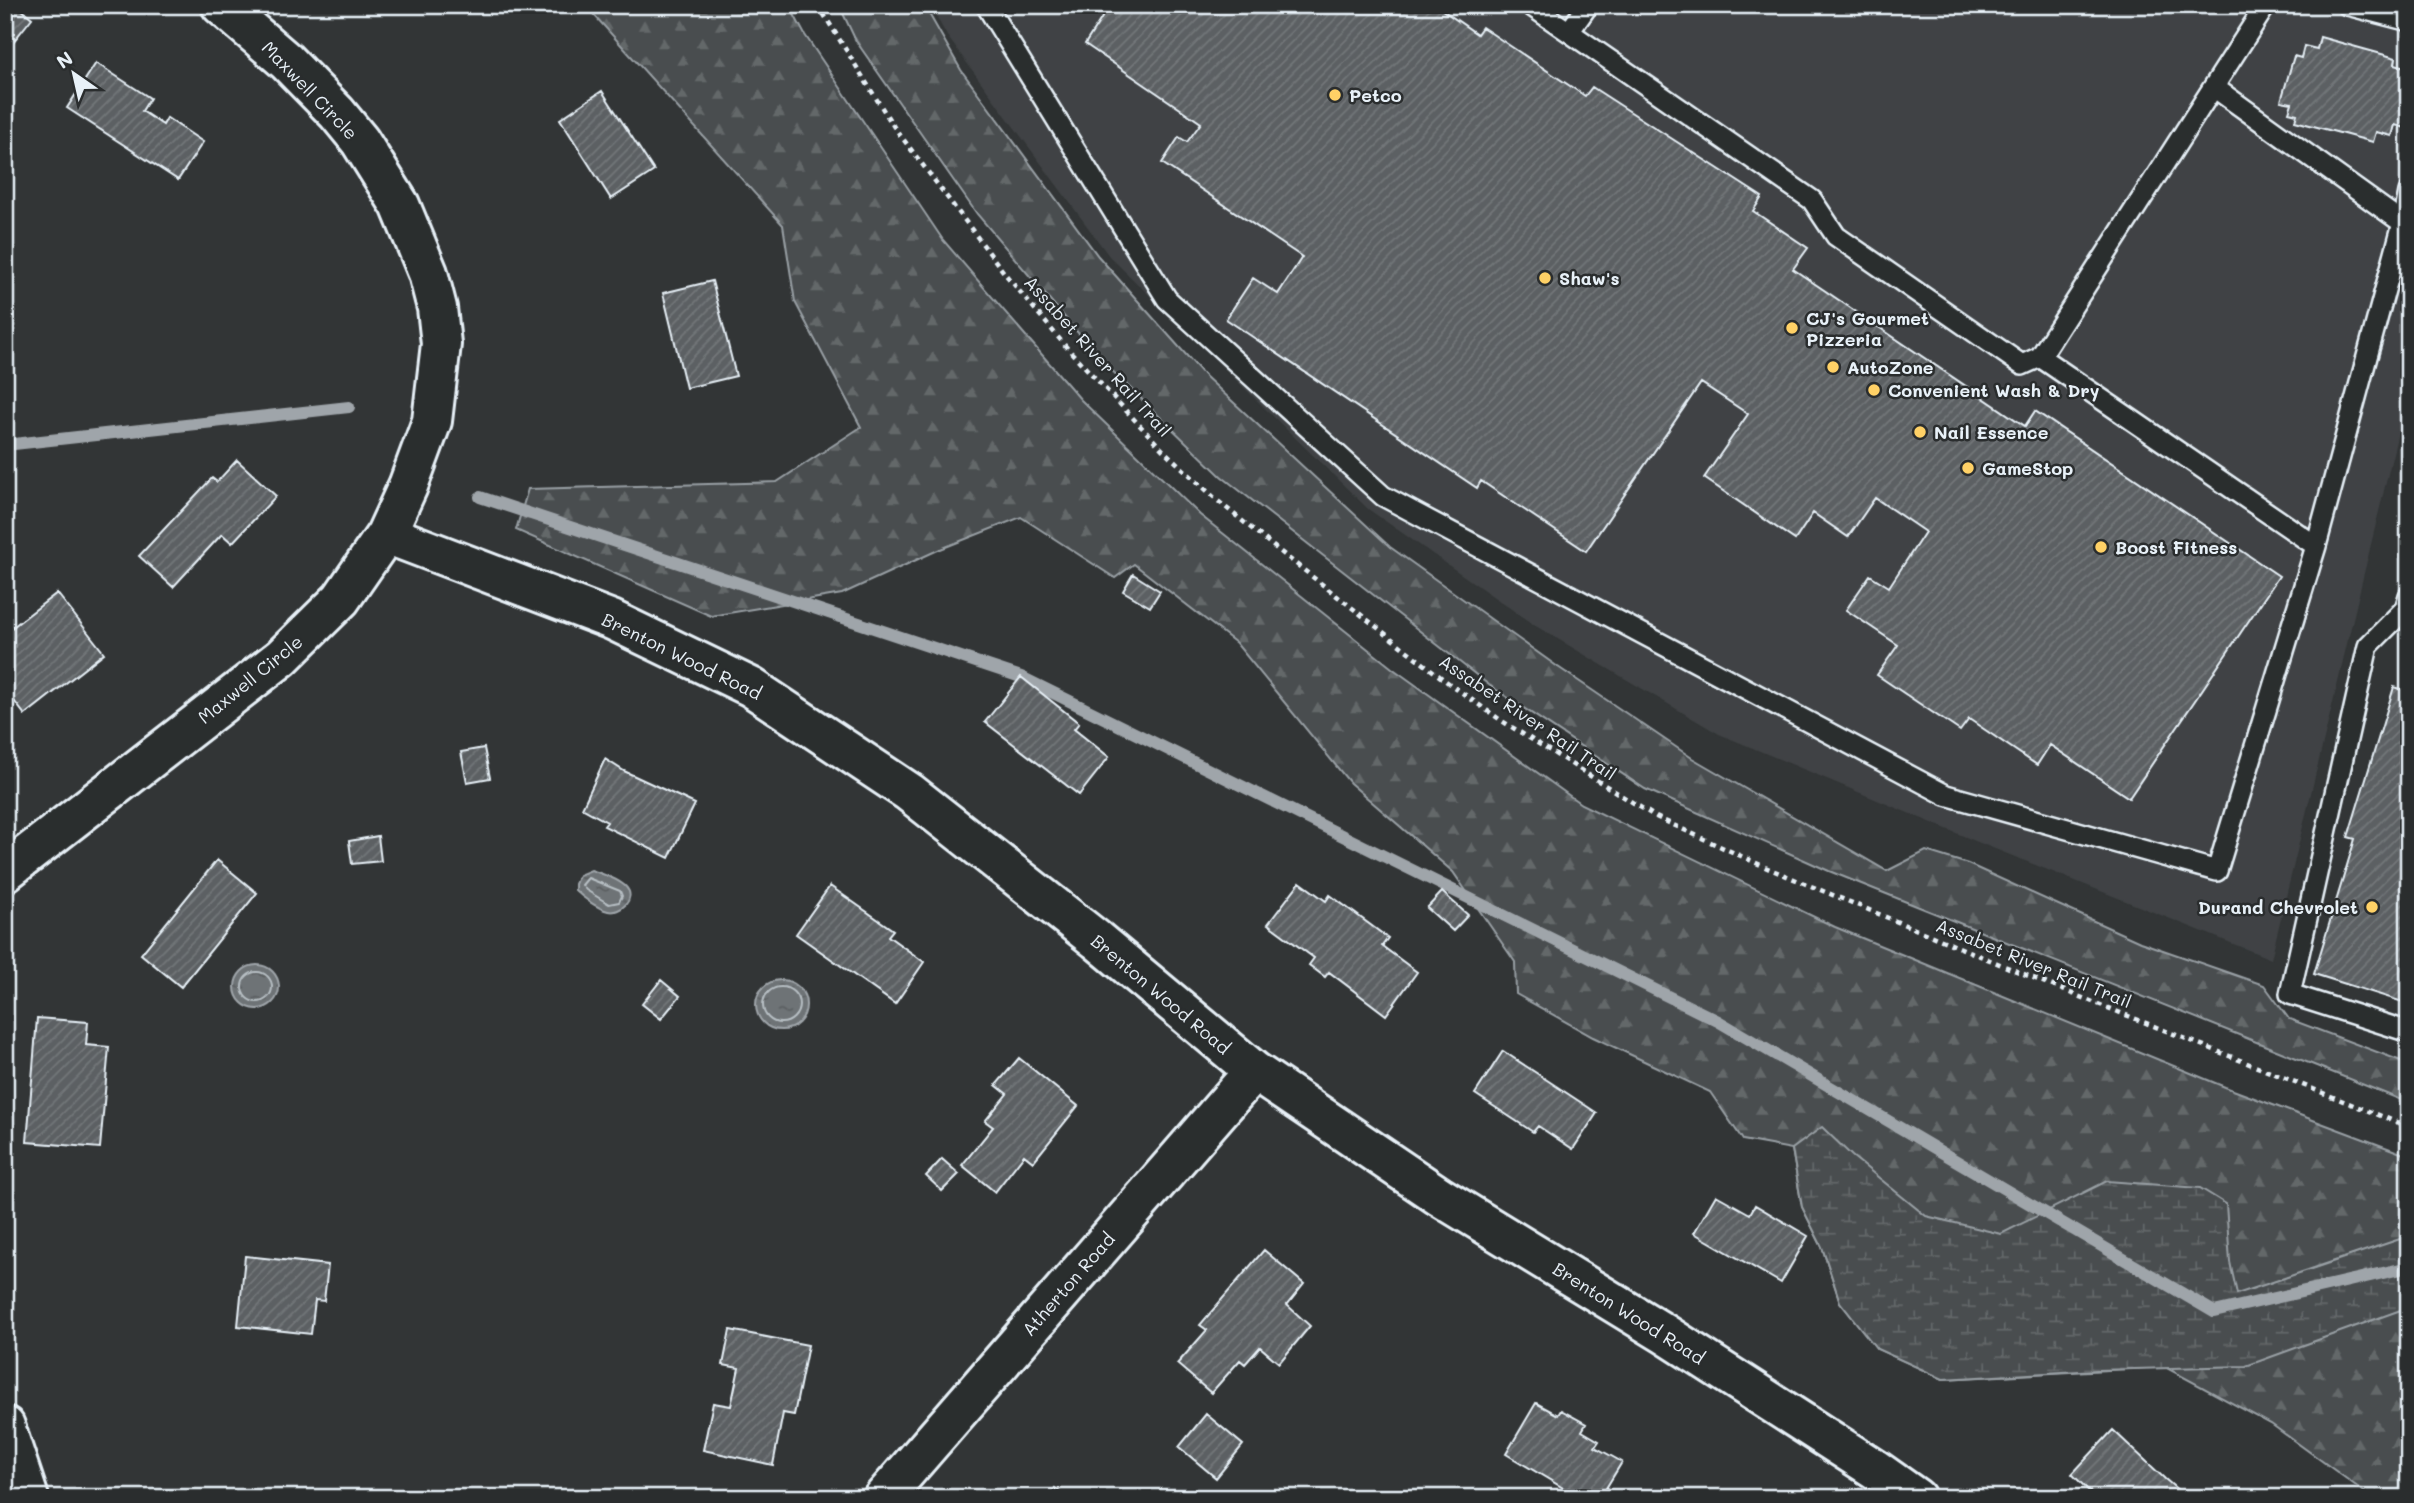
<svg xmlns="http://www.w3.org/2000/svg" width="2414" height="1503" font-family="Mali,sans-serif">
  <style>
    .built { fill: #3f4244 }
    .forest { fill: url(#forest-firs); stroke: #989fa4; stroke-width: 2 }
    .wetland { fill: url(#wetland-marsh); stroke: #989fa4; stroke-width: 2 }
    .water { fill: url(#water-ripples); stroke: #9fa5aa; stroke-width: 2 }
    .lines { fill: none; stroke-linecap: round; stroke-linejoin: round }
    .shore { stroke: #b7bfc4; stroke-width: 2 }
    .stream { stroke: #9fa5aa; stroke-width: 12 }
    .building { fill: url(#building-hatch); stroke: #e8f1f8; stroke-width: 2 }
    .lane-casing { stroke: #e8f1f8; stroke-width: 24 }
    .street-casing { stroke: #e8f1f8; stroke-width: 44 }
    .path { stroke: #e8f1f8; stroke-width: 4.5; stroke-dasharray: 5 5; stroke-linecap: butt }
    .lane { stroke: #2a2d2e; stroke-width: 19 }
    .street { stroke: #2a2d2e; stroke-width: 38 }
    .poi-dot { fill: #ffd166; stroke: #2a2d2e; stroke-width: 2.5 }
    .labels { text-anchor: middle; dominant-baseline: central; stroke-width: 5; stroke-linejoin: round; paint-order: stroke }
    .street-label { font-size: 18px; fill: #e8f1f8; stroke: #2a2d2e }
    .poi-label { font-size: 18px; font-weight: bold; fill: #e8f1f8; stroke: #2a2d2e; text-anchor: start }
  </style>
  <defs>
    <pattern id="forest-firs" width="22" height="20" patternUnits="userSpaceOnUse" patternTransform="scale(1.75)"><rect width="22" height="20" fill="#494d4f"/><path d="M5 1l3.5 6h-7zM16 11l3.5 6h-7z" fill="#636769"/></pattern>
    <pattern id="wetland-marsh" width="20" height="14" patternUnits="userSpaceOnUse" patternTransform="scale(1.75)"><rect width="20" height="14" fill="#494d4f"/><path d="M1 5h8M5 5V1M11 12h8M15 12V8" fill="none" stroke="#636769"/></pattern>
    <pattern id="water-ripples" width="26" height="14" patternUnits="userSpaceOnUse" patternTransform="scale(1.75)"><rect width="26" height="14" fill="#6e7376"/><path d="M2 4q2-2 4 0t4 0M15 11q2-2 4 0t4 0" fill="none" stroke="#5a5e60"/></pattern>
    <pattern id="building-hatch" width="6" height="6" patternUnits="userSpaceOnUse" patternTransform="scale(1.75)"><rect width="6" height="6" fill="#5c6063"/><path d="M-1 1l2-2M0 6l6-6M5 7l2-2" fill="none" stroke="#73777a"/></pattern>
  </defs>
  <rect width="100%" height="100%" fill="#323536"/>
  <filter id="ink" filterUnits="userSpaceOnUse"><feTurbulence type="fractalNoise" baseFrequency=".0143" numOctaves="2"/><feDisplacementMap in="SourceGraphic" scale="14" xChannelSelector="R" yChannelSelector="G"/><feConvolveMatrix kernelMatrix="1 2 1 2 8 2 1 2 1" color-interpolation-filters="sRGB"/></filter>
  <g filter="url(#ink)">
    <path class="built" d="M 930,5 L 2409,5 L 2409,387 L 2271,959 L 1980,843 L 1719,734 L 1534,625 L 1368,509 L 1109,256 L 947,36 Z"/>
    <path class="forest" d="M 789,5 L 805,35 L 943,240 L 1081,400 L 1200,515 L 1392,668 L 1581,804 L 1835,927 L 2225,1087 L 2409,1156 L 2409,1492 L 2370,1496 L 2271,1424 L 2165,1367 L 1943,1379 L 1877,1349 L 1840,1302 L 1822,1247 L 1802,1207 L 1792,1149 L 1743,1140 L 1710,1092 L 1593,1037 L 1516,994 L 1515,962 L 1453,872 L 1350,783 L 1236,643 L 1134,564 L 1115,578 L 1021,517 L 938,550 L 842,594 L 711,616 L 516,530 L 528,489 L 777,482 L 861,427 L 795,302 L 783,225 L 586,6 Z
      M 839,5 L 924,5 L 961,70 L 1098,256 L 1204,375 L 1390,547 L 1558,667 L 1692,758 L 1887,871 L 1926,851 L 1968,864 L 2140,942 L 2264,985 L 2289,1019 L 2409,1064 L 2409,1103 L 1829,871 L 1645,789 L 1489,685 L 1221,476 L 1101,360 L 977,214 L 856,41 Z"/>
    <path class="wetland" d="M 1822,1127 L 1852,1156 L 1926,1216 L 2001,1234 L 2107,1181 L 2200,1188 L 2226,1204 L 2230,1262 L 2237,1294 L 2409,1236 L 2409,1307 L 2246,1366 L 2097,1370 L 1943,1379 L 1877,1349 L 1840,1302 L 1822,1247 L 1802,1207 L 1792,1149 Z"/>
    <path class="water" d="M 591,870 C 602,874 619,879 626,887 C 637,899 620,914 608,911 C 597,908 583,898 575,890 L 575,884 L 579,875 Z
      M235 987a22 22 0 1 1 44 0a22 22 0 1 1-44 0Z
      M756 1005a25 25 0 1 1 50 0a25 25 0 1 1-50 0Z"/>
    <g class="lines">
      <path class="shore" d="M 588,878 L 620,891 L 622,896 L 619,902 L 609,904 L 586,890 L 582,885 Z
        M242 987a15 15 0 1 1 30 0a15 15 0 1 1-30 0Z
        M763 1005a18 18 0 1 1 36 0a18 18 0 1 1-36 0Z"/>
      <path class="stream" d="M 5,445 L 349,407
        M 480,497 L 1021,677 L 1718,1021 L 2214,1312 L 2409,1267"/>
    </g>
    <path class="building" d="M 5,5 L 16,5 L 32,18 L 6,51 Z
      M 1110,5 L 1435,5 L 1477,34 L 1482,27 L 1585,96 L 1592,87 L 1762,197 L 1753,211 L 1808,248 L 1793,269 L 2025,426 L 2035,411 L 2279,576 L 2129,798 L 2050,745 L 2037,765 L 1969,719 L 1960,731 L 1877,675 L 1898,645 L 1846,610 L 1870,575 L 1889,587 L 1925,532 L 1875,498 L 1848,537 L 1813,513 L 1795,540 L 1704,478 L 1748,414 L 1701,383 L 1586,551 L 1481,481 L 1477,488 L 1226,319 L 1253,278 L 1278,294 L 1302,257 L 1162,163 L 1179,137 L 1187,142 L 1201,123 L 1085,44 Z
      M 2320,37 L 2396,58 L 2395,64 L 2406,67 L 2404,77 L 2409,79 L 2409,129 L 2395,125 L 2392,136 L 2376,132 L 2373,142 L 2295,121 L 2297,114 L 2289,112 L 2292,103 L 2281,101 L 2294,56 L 2301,58 L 2304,46 L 2317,49 Z
      M 96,63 L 150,98 L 142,111 L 163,125 L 167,118 L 203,142 L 178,180 L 67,108 Z
      M 602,91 L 654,171 L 611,199 L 560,119 Z
      M 712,281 L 736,376 L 686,388 L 663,293 Z
      M 237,460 L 276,496 L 232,543 L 222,534 L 173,587 L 139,556 L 212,478 L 217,482 Z
      M 1133,574 L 1160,591 L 1150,607 L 1123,591 Z
      M 57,593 L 104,653 L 25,715 L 5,689 L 5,633 Z
      M 1021,677 L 1079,723 L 1074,729 L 1109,757 L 1079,795 L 985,722 Z
      M 2394,687 L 2409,691 L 2409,1004 L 2314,974 L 2355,839 L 2348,837 Z
      M 484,748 L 490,778 L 467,782 L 461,752 Z
      M 605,759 L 624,771 L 695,804 L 669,858 L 604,826 L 607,822 L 582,808 Z
      M 378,836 L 381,861 L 352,864 L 349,841 Z
      M 217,860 L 257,893 L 181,987 L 141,954 Z
      M 1300,882 L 1326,901 L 1330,895 L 1388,938 L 1382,946 L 1417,972 L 1386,1015 L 1329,972 L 1325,977 L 1309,965 L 1314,958 L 1268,924 Z
      M 830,886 L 893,930 L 888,936 L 924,962 L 895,1004 L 796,934 Z
      M 1442,892 L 1468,915 L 1453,931 L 1427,908 Z
      M 661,980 L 680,996 L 661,1019 L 642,1004 Z
      M 37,1018 L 88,1022 L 86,1045 L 109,1047 L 100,1148 L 27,1142 Z
      M 1503,1051 L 1597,1113 L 1573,1149 L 1538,1126 L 1533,1132 L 1475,1094 Z
      M 1019,1058 L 1078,1106 L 1033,1162 L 1024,1155 L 995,1192 L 962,1165 L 993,1127 L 985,1121 L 1007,1094 L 996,1085 Z
      M 942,1159 L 959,1174 L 942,1191 L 926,1176 Z
      M 1716,1195 L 1750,1214 L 1755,1205 L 1808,1236 L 1781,1283 L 1694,1233 Z
      M 1264,1250 L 1304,1284 L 1287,1305 L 1310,1326 L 1279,1363 L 1260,1347 L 1245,1364 L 1240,1360 L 1211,1393 L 1177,1364 L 1207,1330 L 1200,1325 Z
      M 245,1256 L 328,1265 L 324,1301 L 315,1300 L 311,1334 L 238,1326 Z
      M 730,1330 L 808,1345 L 794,1415 L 783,1413 L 773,1465 L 703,1450 L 713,1403 L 731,1406 L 739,1368 L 723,1365 Z
      M 1536,1403 L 1558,1415 L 1561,1410 L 1586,1424 L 1582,1431 L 1599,1441 L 1595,1447 L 1622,1462 L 1600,1498 L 1580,1498 L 1506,1454 Z
      M 1206,1414 L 1243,1445 L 1216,1478 L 1179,1447 Z
      M 2113,1430 L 2165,1479 L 2187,1498 L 2096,1498 L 2072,1474 Z
      M 1055,1488 L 1067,1498 L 1047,1498 Z"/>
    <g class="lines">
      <g class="lane-casing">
        <path id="lane" d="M 986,5 L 1167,299 L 1383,496 L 1946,795 L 2217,871 L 2316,546 L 2040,357 L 2022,365 L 1836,236 L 1812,200 L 1530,5
          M 2347,5 L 2409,21
          M 1569,32 L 1588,5
          M 2215,88 L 2403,223 L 2316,546
          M 2403,223 L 2409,192
          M 2040,357 L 2266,5
          M 2409,596 L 2405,609 L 2368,646 L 2290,994 L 2409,1032"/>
      </g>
      <g class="street-casing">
        <path id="street" d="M 386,534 L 612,620 L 751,687 L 909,792 L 1097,940 L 1254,1071 L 1439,1196 L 1665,1334 L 1875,1469 L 1916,1498
          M 5,872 L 282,657 L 341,599 L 386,534 L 408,486 L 432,421 L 441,344 L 437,308 L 428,273 L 400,205 L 360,141 L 337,113 L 286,61 L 221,5
          M 5,1426 L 29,1498
          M 883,1498 L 1254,1071"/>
      </g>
      <path class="path" d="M 818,5 L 894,127 L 1006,275 L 1068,349 L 1163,450 L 1218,501 L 1273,546 L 1451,685 L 1502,721 L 1656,817 L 1765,867 L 2060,989 L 2409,1127"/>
      <use href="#lane" class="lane"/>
      <use href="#street" class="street"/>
    </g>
  </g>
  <g class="poi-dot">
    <circle cx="1335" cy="95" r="7"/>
    <circle cx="1545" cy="278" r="7"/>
    <circle cx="1792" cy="328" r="7"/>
    <circle cx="1833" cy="367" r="7"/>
    <circle cx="1874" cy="390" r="7"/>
    <circle cx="1920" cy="432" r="7"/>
    <circle cx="1968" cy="468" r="7"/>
    <circle cx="2101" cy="547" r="7"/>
    <circle cx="2372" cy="907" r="7"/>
  </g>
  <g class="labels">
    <g class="street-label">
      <text transform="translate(310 90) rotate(46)">Maxwell Circle</text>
      <text transform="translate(1098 356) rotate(48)">Assabet River Rail Trail</text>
      <text transform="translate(682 656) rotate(26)">Brenton Wood Road</text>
      <text transform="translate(250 679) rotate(-39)">Maxwell Circle</text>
      <text transform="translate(1528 717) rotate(34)">Assabet River Rail Trail</text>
      <text transform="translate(2034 963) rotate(22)">Assabet River Rail Trail</text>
      <text transform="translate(1161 994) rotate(40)">Brenton Wood Road</text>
      <text transform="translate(1068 1284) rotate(-49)">Atherton Road</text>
      <text transform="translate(1629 1313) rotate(32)">Brenton Wood Road</text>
    </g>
    <g class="poi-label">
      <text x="1349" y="95">Petco</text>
      <text x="1559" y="278">Shaw's</text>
      <text x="1806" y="318">CJ's Gourmet<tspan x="1806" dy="21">Pizzeria</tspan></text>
      <text x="1847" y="367">AutoZone</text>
      <text x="1888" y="390">Convenient Wash &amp; Dry</text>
      <text x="1934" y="432">Nail Essence</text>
      <text x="1982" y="468">GameStop</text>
      <text x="2115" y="547">Boost Fitness</text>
      <text x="2358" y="907" text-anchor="end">Durand Chevrolet</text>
    </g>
  </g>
  <rect width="2414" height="1503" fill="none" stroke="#2a2d2e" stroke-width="28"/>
  <rect x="14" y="14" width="2386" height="1475" fill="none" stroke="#e8f1f8" stroke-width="2.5" filter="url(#ink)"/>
  <g transform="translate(74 74) rotate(326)" stroke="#2a2d2e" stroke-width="5" paint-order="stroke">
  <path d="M0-5L12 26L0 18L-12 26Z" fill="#e8f1f8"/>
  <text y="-10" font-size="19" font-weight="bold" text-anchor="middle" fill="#e8f1f8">N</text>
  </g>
</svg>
